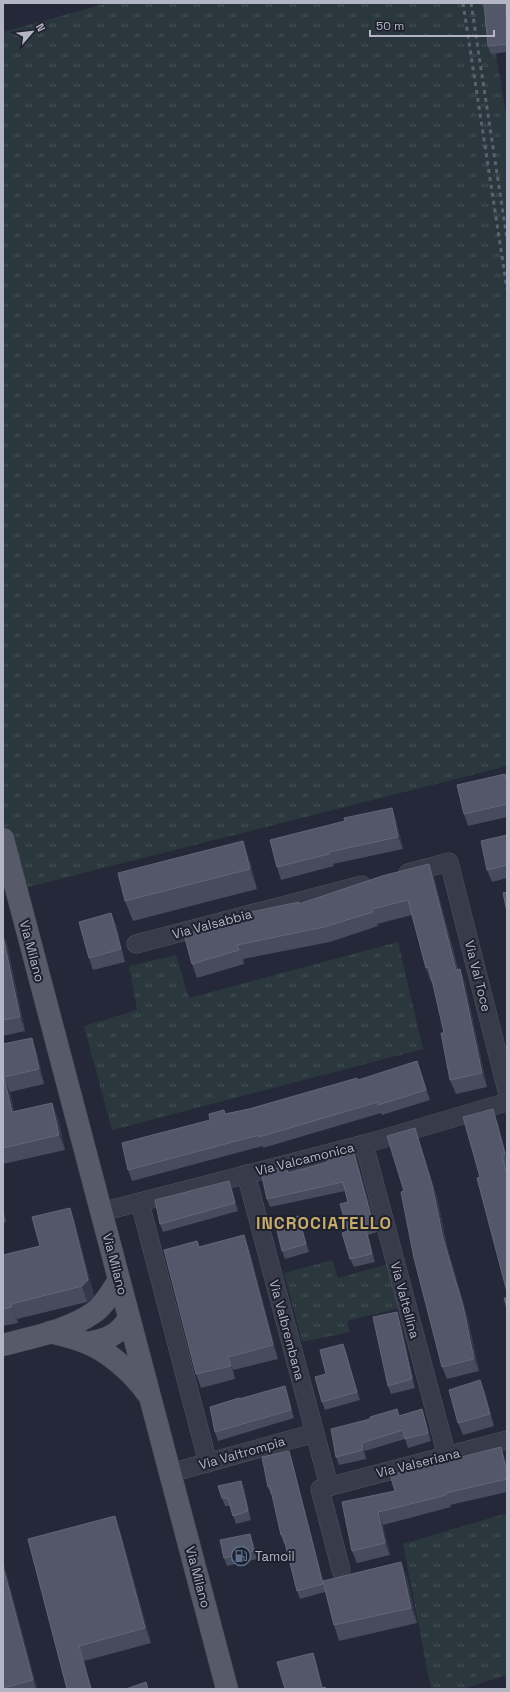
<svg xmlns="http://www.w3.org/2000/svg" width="510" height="1692" font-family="'Space Grotesk',sans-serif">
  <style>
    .grass { fill: url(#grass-tufts) }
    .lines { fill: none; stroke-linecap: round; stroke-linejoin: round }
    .minor-casing { stroke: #515361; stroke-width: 19 }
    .major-casing { stroke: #424452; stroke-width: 23 }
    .minor { stroke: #383b49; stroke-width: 18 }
    .major { stroke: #575a69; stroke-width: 22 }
    .rail { stroke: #5d6072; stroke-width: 3; stroke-dasharray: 4 4; stroke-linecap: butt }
    .wall { fill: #474b5e }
    .shaded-wall { fill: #35384a }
    .building { fill: #535769; stroke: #626677 }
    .labels { text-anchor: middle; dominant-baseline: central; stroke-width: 4; stroke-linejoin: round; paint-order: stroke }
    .street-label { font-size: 13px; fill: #b4b6c5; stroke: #1e202e }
    .poi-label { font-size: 13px; fill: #b4b6c5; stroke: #1e202e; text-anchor: start }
    .district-label { font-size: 17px; font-weight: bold; letter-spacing: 1px; fill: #c7ab6c; stroke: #1e202e }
  </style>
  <defs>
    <pattern id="grass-tufts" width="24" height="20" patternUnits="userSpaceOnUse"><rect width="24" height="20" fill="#2a373d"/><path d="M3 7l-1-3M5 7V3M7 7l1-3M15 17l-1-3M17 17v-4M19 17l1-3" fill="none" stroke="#465258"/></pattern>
  </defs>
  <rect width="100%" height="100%" fill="#252838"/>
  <path class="grass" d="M 108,3 L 488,3 L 507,121 L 507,766 L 12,891 L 3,856 L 3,32 Z
    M 398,942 L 423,1049 L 112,1130 L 84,1026 L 137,1010 L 129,966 L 176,955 L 189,998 Z
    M 332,1260 L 338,1278 L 388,1264 L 400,1308 L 347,1321 L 350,1332 L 302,1342 L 284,1273 Z
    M 507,1513 L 507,1675 L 463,1689 L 431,1689 L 403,1544 Z"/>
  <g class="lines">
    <g class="minor-casing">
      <path id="minor" d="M 408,873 L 449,862 L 507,1091
        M 136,944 L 362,885
        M 364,1144 L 447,1456
        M 246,1174 L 329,1486
        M 140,1203 L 208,1463
        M 101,1212 L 372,1142 L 507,1102
        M 170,1473 L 315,1433
        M 341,1570 L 320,1489 L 507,1440"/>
    </g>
    <g class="major-casing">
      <path id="major" d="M 3,839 L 227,1689
        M 50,1332 C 62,1335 75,1338 87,1343 C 109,1352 133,1373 147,1393
        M 87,1343 C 106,1340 119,1335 129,1318
        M 3,1345 C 32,1337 67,1331 93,1313 C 104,1306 112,1291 119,1280"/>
    </g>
    <use href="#minor" class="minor"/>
    <use href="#major" class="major"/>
    <path class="rail" d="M 463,3 L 507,289
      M 471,3 L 507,239"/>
  </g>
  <path class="wall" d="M 484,3 L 507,3 L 507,52 L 491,54 L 488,46 Z
    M 507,780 L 507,817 L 468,826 L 464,814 Z
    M 392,808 L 396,820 L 403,849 L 333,864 L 334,866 L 281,880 L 277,867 L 345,821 Z
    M 507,835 L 507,878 L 492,882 L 487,870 Z
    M 250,861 L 257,889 L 133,921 L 125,901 Z
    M 429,864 L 434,878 L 458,969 L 460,969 L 465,983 L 487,1087 L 456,1094 L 450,1080 L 444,1033 L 433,982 L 431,982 L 426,968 L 412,915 L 377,924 L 378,926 L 330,942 L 243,959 L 244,964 L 197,978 L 192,964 L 299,904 Z
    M 111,913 L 116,925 L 125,962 L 93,970 L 89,958 Z
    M 3,934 L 7,944 L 25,1031 L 3,1036 Z
    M 3,1044 L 37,1053 L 44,1084 L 10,1092 L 14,1111 L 58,1118 L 65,1150 L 3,1164 Z
    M 421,1072 L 430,1100 L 382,1115 L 381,1113 L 263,1148 L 263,1146 L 132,1181 L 128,1170 L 210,1120 L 224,1110 L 225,1114 L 249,1109 L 358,1080 Z
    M 497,1121 L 507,1158 L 507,1166 L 506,1167 L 507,1170 L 507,1292 L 480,1177 Z
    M 415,1128 L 419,1140 L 437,1197 L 448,1250 L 468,1319 L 479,1371 L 447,1379 L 442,1367 L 404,1191 Z
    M 353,1149 L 356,1157 L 377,1232 L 368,1235 L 375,1262 L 354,1267 L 350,1259 L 348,1231 L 348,1202 L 345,1191 L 270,1207 L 267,1199 L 289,1173 L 328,1162 Z
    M 232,1189 L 238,1211 L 163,1232 L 160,1224 Z
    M 3,1207 L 6,1222 L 3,1223 Z
    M 70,1208 L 75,1223 L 94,1296 L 87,1302 L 17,1319 L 18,1323 L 3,1326 L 3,1255 L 40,1246 Z
    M 301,1224 L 309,1252 L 285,1259 L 282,1251 Z
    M 244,1235 L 249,1249 L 278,1359 L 233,1370 L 235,1379 L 201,1388 L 196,1374 L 197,1241 L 199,1247 Z
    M 400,1320 L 415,1388 L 391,1394 L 388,1386 Z
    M 346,1352 L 360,1400 L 325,1410 L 322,1402 L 326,1374 Z
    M 480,1380 L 485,1392 L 494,1426 L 463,1435 L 458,1423 Z
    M 285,1386 L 288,1395 L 294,1418 L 218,1441 L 215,1432 L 239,1399 Z
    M 422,1409 L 425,1418 L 431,1441 L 408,1448 L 405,1439 L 365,1451 L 366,1459 L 339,1465 L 336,1457 L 399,1416 Z
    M 289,1451 L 292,1460 L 323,1581 L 401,1562 L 407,1578 L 417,1623 L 339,1641 L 334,1625 L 325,1592 L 300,1599 L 297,1591 L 285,1543 L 284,1544 L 281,1535 L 272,1495 L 271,1495 L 268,1487 Z
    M 505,1459 L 507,1467 L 507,1492 L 450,1505 L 451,1507 L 383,1525 L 390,1555 L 357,1563 L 352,1551 L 342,1502 L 395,1491 Z
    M 241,1481 L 244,1489 L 251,1520 L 236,1524 L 230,1506 L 225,1506 L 222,1498 Z
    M 120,1531 L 151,1643 L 84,1661 L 28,1539 Z
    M 250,1534 L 253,1542 L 257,1559 L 227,1566 L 224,1558 Z
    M 3,1561 L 37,1689 L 3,1689 Z"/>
  <path class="shaded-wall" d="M 505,3 L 507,3 L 507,26 Z
    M 392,808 L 396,820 L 403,849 L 398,837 Z
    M 243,841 L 250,861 L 257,889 L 250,869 Z
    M 429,864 L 434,878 L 461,984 L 456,970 Z
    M 111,913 L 116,925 L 125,962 L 121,949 Z
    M 3,934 L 7,944 L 25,1031 L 20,1017 L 3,936 Z
    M 460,969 L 465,983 L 487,1087 L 482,1073 Z
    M 32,1038 L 37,1053 L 44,1084 L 39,1069 Z
    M 417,1061 L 421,1072 L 430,1100 L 426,1090 Z
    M 4,1077 L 10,1092 L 17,1127 L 12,1112 Z
    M 52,1103 L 58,1118 L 65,1150 L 59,1135 Z
    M 493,1109 L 497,1121 L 507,1159 L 505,1154 Z
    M 415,1128 L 419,1140 L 437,1197 L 448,1250 L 468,1319 L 479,1371 L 474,1359 Z
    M 353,1149 L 356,1157 L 377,1232 L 373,1224 Z
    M 502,1155 L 507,1170 L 507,1175 Z
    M 229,1181 L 232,1189 L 238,1211 L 235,1203 Z
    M 3,1207 L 6,1222 L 3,1212 Z
    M 70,1208 L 75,1223 L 94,1296 L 87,1302 L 82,1286 Z
    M 298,1216 L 301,1224 L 309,1252 L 306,1244 Z
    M 365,1226 L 368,1235 L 375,1262 L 372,1254 Z
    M 244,1235 L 249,1249 L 278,1359 L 273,1345 Z
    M 11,1304 L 17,1319 L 18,1323 L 12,1307 Z
    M 397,1312 L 400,1320 L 415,1388 L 412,1379 Z
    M 343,1344 L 346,1352 L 360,1400 L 357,1392 Z
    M 228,1357 L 233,1370 L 235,1379 L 231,1366 Z
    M 480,1380 L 485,1392 L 494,1426 L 490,1414 Z
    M 285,1386 L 288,1395 L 294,1418 L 291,1410 Z
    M 422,1409 L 425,1418 L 431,1441 L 428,1433 Z
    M 362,1443 L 365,1451 L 366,1459 L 363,1450 Z
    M 501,1447 L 505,1459 L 507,1467 L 507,1473 Z
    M 289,1451 L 292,1460 L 326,1592 L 323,1584 Z
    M 241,1481 L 244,1489 L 251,1520 L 248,1511 Z
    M 378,1512 L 383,1525 L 390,1555 L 385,1543 Z
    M 115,1516 L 120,1531 L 151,1643 L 145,1628 Z
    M 250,1534 L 253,1542 L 257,1559 L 254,1551 Z
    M 3,1561 L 37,1689 L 36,1689 L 33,1680 L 3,1567 Z
    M 401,1562 L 407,1578 L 417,1623 L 411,1608 Z
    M 79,1646 L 84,1661 L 92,1689 L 91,1689 Z
    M 313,1653 L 317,1663 L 323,1689 L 322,1689 Z"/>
  <path class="building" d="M 484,3 L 505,3 L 507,26 L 507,44 L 488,46 Z
    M 505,774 L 507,784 L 507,804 L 464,814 L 457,785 Z
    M 392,808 L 398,837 L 329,852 L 329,854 L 277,867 L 270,840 L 345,821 L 344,818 Z
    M 507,835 L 507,865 L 487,870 L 481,841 Z
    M 243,841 L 250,869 L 125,901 L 118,873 Z
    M 429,864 L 456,970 L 460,969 L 482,1073 L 450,1080 L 441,1033 L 444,1033 L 429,967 L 426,968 L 408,900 L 372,909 L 373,912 L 324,927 L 237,945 L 239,950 L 192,964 L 184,935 L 251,915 L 251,912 L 299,902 L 299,904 L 382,876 Z
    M 507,892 L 507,912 L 503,893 Z
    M 111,913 L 121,949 L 89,958 L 79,922 Z
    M 3,936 L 20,1017 L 3,1020 Z
    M 32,1038 L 39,1069 L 4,1077 L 12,1112 L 52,1103 L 59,1135 L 3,1148 L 3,1044 Z
    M 417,1061 L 426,1090 L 378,1105 L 378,1102 L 259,1137 L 259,1135 L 128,1170 L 122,1143 L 210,1120 L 209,1114 L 224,1110 L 225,1114 L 249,1109 L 357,1078 L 358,1080 Z
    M 493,1109 L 505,1154 L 502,1155 L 507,1175 L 507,1292 L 477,1178 L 480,1177 L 463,1117 Z
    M 415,1128 L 432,1185 L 443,1238 L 463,1306 L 474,1359 L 442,1367 L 414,1258 L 401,1192 L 404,1191 L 387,1136 Z
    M 353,1149 L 373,1224 L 365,1226 L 372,1254 L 350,1259 L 342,1233 L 348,1231 L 340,1204 L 348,1202 L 343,1182 L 267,1199 L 261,1172 L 286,1166 L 288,1173 L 328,1162 L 327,1155 Z
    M 229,1181 L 235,1203 L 160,1224 L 155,1200 Z
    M 70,1208 L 88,1280 L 82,1286 L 11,1304 L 12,1307 L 3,1309 L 3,1255 L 40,1246 L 32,1217 Z
    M 298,1216 L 306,1244 L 282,1251 L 275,1222 Z
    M 244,1235 L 273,1345 L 228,1357 L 231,1366 L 196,1374 L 164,1250 L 197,1241 L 199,1247 Z
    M 504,1298 L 507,1298 L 507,1309 Z
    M 397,1312 L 412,1379 L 388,1386 L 373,1317 Z
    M 343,1344 L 357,1392 L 322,1402 L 315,1377 L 326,1374 L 320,1350 Z
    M 480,1380 L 490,1414 L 458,1423 L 449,1390 Z
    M 285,1386 L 291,1410 L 215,1432 L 210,1407 L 239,1398 L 239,1399 Z
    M 397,1409 L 399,1416 L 422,1409 L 428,1433 L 405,1439 L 403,1430 L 362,1443 L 363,1450 L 336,1457 L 331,1429 L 370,1419 L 370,1417 Z
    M 501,1447 L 507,1473 L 507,1479 L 446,1493 L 446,1495 L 378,1512 L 385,1543 L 352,1551 L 342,1502 L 395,1491 L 390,1475 Z
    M 289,1451 L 323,1584 L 297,1591 L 283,1535 L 281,1535 L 270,1486 L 268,1487 L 262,1457 Z
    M 241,1481 L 248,1511 L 233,1516 L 228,1498 L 222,1498 L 218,1486 Z
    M 115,1516 L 145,1628 L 79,1646 L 91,1689 L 67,1689 L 28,1539 Z
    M 250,1534 L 254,1551 L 224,1558 L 220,1540 Z
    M 401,1562 L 411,1608 L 334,1625 L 323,1581 Z
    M 3,1567 L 33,1680 L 3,1688 Z
    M 313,1653 L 322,1688 L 325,1687 L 326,1689 L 285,1689 L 277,1662 Z
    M 146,1682 L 148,1689 L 126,1689 Z"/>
  <defs>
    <g id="fuel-ring" transform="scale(1)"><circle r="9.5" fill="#1e202e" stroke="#5c6f8a" stroke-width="1.5"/><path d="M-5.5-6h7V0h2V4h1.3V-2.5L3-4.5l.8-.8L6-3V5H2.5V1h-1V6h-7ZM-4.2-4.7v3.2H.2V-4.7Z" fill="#5c6f8a"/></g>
  </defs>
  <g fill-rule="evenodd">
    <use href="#fuel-ring" x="241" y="1556"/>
  </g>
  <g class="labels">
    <g class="street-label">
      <text transform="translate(212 924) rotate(-15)">Via Valsabbia</text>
      <text transform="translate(32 951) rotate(75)">Via Milano</text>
      <text transform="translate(478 976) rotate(76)">Via Val Toce</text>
      <text transform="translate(305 1159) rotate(-14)">Via Valcamonica</text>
      <text transform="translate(115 1264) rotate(75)">Via Milano</text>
      <text transform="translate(405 1300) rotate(75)">Via Valtellina</text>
      <text transform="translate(287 1330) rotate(75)">Via Valbrembana</text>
      <text transform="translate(242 1453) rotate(-16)">Via Valtrompia</text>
      <text transform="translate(418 1463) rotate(-14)">Via Valseriana</text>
      <text transform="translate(198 1577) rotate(75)">Via Milano</text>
    </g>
    <g class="poi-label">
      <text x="255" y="1556">Tamoil</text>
    </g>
    <g class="district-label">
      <text x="324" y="1223">INCROCIATELLO</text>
    </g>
  </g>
  <rect width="510" height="1692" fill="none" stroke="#b4b6c5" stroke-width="8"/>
  <g transform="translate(32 32) rotate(62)" stroke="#1e202e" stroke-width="3" paint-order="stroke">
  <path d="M0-3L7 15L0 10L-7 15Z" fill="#b4b6c5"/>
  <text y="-6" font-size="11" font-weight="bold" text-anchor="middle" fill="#b4b6c5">N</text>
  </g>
  <path d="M370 30v6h124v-6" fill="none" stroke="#b4b6c5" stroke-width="2"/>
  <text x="376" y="30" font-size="12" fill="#b4b6c5" stroke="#1e202e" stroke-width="3" paint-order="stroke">50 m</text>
</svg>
